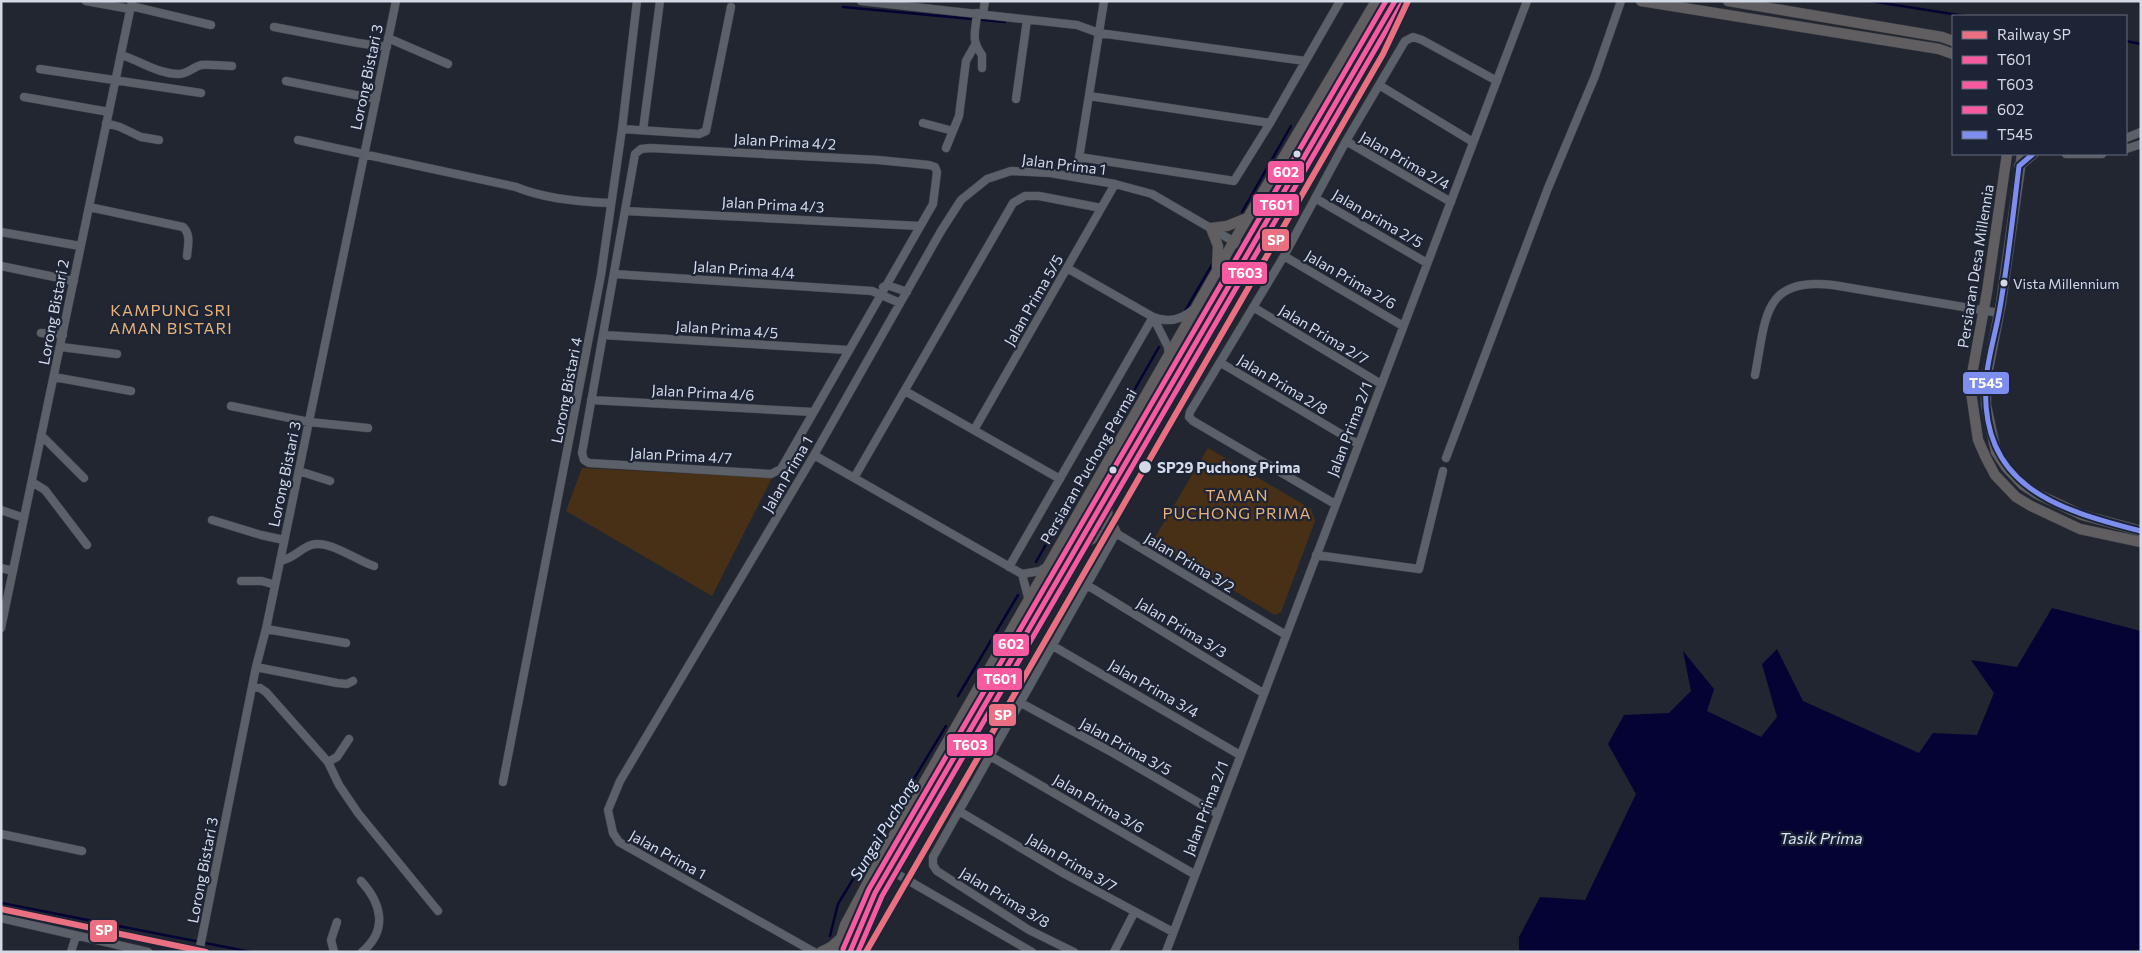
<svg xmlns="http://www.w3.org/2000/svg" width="2142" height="953" font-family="Commissioner,sans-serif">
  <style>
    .green { fill: #483016 }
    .water { fill: #040333 }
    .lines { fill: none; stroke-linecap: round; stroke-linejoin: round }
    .stream { stroke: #040333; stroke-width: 2.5 }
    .minor-casing { stroke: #40444d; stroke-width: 9 }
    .major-casing { stroke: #40444d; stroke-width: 11 }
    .minor { stroke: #5c6068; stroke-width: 8 }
    .major { stroke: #605e60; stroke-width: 10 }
    .bus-1-casing { stroke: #1c2436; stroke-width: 9 }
    .bus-2-casing { stroke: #1c2436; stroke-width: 9 }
    .bus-3-casing { stroke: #1c2436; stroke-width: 9 }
    .bus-4-casing { stroke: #1c2436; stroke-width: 9 }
    .bus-1 { stroke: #f85aa0; stroke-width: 5 }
    .bus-2 { stroke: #f85aa0; stroke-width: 5 }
    .bus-3 { stroke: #f85aa0; stroke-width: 5 }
    .bus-4 { stroke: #7d8eee; stroke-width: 5 }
    .rail-1-casing { stroke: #1c2436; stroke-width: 10 }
    .rail-1 { stroke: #ea7081; stroke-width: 6 }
    .bus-dot { fill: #d4d9e6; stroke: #1c2436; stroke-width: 2 }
    .labels { text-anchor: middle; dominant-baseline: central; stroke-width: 4.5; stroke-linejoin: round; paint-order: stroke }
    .bus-label { font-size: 14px; fill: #d4d9e6; stroke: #1c2436; text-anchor: start }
    .street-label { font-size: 15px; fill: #d4d9e6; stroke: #1c2436 }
    .stop-label { font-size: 15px; font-weight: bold; fill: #d4d9e6; stroke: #1c2436; text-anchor: start }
    .neighbourhood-label { font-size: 16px; letter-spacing: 1px; fill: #eab277; stroke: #1c2436 }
    .water-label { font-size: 16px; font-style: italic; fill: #d8e2f7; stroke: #1c2436 }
    .line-badge { stroke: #1c2436; stroke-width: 2 }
    .badge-label { font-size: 14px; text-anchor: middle; font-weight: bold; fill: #fff }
  </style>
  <rect width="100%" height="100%" fill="#222630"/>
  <path class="green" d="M 1208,448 L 1311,509 L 1315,521 L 1281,612 L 1275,615 L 1156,544 L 1154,539 Z
    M 582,468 L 772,478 L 712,596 L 566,511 Z"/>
  <path class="water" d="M 2052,608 L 2141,631 L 2141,952 L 1519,952 L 1519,937 L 1540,897 L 1585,900 L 1636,794 L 1608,744 L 1624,715 L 1669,713 L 1691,691 L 1683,651 L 1714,689 L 1707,711 L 1761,737 L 1777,717 L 1762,664 L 1777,649 L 1803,701 L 1919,753 L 1933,733 L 1977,735 L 1994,693 L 1971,660 L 2017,667 Z"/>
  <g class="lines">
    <path class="stream" d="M 1870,1 L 1965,16
      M 843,7 L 1005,22
      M 2126,41 L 2141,44
      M 1242,212 L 1291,126
      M 1185,311 L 1213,263
      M 1109,434 L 1159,347
      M 1036,562 L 1078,488
      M 958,696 L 1018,595
      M 1,903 L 251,952
      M 830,936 L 838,904 L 946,726"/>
    <g class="minor-casing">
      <path id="minor" d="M 86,1 L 130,9
        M 861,1 L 1077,25 L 1099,33 L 1305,61
        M 131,6 L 211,25
        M 977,13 C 976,31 970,39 982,55 L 982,68
        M 983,13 L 985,1
        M 274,27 L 358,43 L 387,47
        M 388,38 L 448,64
        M 121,55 C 141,61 158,74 179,74 C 188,74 193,67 201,65 C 210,64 222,66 232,66
        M 40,69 L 201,93
        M 286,81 L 376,99
        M 1379,85 L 1473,142
        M 1089,96 L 1270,123
        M 24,97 L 109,112
        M 1016,99 L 1027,20
        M 106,123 L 120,127 L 141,137 L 159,140
        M 923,123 L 953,131
        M 622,129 L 699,134 L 706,131 L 731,7
        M 643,130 L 660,1
        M 2126,138 L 2141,132
        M 298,140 L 516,187 C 545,199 579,202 610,203
        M 1346,141 L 1451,202
        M 650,148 L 878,160 L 929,165 L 935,167 L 937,172 L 933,204 L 781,469 L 771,474 L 589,463 L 584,460 L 582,453 L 635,154 L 641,149 Z
        M 946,148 L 959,116 L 966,61 L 975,45
        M 2126,149 L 2141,144
        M 2066,154 L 2102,154
        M 1079,157 L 1234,181 L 1270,123 L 1340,1
        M 1076,177 L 1104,1
        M 1315,198 L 1427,263
        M 89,207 L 183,227 C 191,234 188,245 187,256
        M 625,211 L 920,226
        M 1,232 L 80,246
        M 1284,256 L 1403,326
        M 1,266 L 74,281
        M 1067,268 L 1153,317 C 1169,323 1180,320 1193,310
        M 614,274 L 872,291 L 900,303
        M 883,287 L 887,285 L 907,292
        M 1253,307 L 1381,384
        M 1153,317 L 1168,347 L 1169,356
        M 41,333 L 63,335
        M 603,335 L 848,350
        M 61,347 L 117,354
        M 1221,363 L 1358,444
        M 1755,375 C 1766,319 1762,276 1833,285 L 1999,313
        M 54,377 L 131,391
        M 905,391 L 1060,479
        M 591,400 L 813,412
        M 231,406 L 309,422 L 368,428
        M 974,430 L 1115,184
        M 41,435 L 84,478
        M 814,455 L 1022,574 L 1040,571 L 1046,567
        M 1446,458 L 1548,188 L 1595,76 L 1621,1
        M 299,471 L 330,481
        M 854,478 L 1013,203 L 1025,196 L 1039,196 L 1101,208
        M 32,482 L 45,490 L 87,545
        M 1335,504 L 1193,421 L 1189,417 L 1190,412 L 1284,256 L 1346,141 L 1405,41 L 1413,37 L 1422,40 L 1497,81
        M 1,510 L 24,518
        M 1079,511 L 1286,635
        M 212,520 L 261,535 L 284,540
        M 1316,555 L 1419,569 L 1443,471
        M 280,561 C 295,558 299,549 311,545 C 329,539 357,561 374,566
        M 1009,567 L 1153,317
        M 1,568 L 13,571
        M 1022,574 L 1028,597
        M 241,581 L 262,581 L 275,585
        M 1087,585 L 1263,693
        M 1,628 L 132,1
        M 266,629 L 346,643
        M 1053,646 L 1240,755
        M 256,667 L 337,683 L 347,684 L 353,681
        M 252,687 L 260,688 L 266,692 L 328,762 L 339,785 L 358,813 L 438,911
        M 1021,703 L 1115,754 L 1218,814
        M 990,756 L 1194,874
        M 328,762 L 337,757 L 349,739
        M 503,782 L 601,275 L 622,129 L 637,1
        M 959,811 L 1063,873 L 1173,932
        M 1,834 L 82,851
        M 878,863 L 1032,952
        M 361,881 C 382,904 388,930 362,952
        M 1,918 L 148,952
        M 71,952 L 76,936
        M 199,952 L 256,667 L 266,629 L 396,1
        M 334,952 L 331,940 L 337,922
        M 814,952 L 619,842 L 613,833 L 608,810 L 620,781 L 814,455 L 941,231 L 961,200 L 987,179 L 1011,171 L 1050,173 L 1115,184 L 1152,194 L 1250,251
        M 1074,952 L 1029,930 L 937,871 L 933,865 L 933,857 L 1116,533
        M 1114,952 L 1134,913
        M 1166,952 L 1527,1"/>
    </g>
    <g class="major-casing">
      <path id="major" d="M 1641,1 L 1939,49 L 1953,54
        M 1728,1 L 1942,37 L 1953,41
        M 2007,154 L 1987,292 L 1970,385 L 1978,440 L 1986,458 L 1995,475 L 2016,497 L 2031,506 L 2080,529 L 2141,542
        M 2022,154 L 2001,303 L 1986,380 L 1986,405 L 1996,452 L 2006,467 L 2023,485 L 2037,494 L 2082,515 L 2141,531
        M 2019,166 L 2033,154
        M 1217,267 L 1218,246 L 1211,228 L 1227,226 L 1247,218
        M 1079,547 C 1091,539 1101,533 1116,533 L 1108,516 L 1105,498
        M 821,952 L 831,947 L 840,939
        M 837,952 L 845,925 L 878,863 L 1234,241 L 1376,1
        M 850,952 L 875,893 L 1395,1"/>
    </g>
    <use href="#minor" class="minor"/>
    <use href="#major" class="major"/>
    <g class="bus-1-casing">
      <path id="bus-1" d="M 850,952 L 875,893 L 1395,1"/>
    </g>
    <g class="bus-2-casing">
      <path id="bus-2" d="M 858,952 L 882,896 L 1401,5"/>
    </g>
    <g class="bus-3-casing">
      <path id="bus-3" d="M 843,949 L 869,889 L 1386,1"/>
    </g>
    <g class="bus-4-casing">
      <path id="bus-4" d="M 2033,154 L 2019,166 C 2013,215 2008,264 1999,313 C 1995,335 1988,357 1986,380 C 1979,486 2055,509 2141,531"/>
    </g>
    <use href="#bus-1" class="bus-1"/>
    <use href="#bus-2" class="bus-2"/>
    <use href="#bus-3" class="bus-3"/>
    <use href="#bus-4" class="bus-4"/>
    <g class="rail-1-casing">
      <path id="rail-1" d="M 1,909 L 206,952
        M 866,952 L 1383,54 L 1408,1"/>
    </g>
    <use href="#rail-1" class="rail-1"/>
  </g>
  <g class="bus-dot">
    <circle cx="1297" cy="154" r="4.5"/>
    <circle cx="2004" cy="283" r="4.5"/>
    <circle cx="1145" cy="467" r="7"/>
    <circle cx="1113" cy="470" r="4.5"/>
  </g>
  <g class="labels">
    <g class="bus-label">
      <text x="2013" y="283">Vista Millennium</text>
    </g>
    <g class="street-label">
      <text transform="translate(366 77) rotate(-78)">Lorong Bistari 3</text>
      <text transform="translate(785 141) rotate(3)">Jalan Prima 4/2</text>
      <text transform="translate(1405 160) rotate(30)">Jalan Prima 2/4</text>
      <text transform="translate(1064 164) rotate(7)">Jalan Prima 1</text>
      <text transform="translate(773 204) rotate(3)">Jalan Prima 4/3</text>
      <text transform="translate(1378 218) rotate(30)">Jalan prima 2/5</text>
      <text transform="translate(1975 266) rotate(-81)">Persiaran Desa Millennia</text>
      <text transform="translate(744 269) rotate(4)">Jalan Prima 4/4</text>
      <text transform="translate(1351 279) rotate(30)">Jalan Prima 2/6</text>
      <text transform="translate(1033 300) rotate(-60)">Jalan Prima 5/5</text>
      <text transform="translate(53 312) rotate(-79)">Lorong Bistari 2</text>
      <text transform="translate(727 329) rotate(4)">Jalan Prima 4/5</text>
      <text transform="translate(1324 334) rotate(31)">Jalan Prima 2/7</text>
      <text transform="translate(1283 384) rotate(31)">Jalan Prima 2/8</text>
      <text transform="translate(566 390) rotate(-79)">Lorong Bistari 4</text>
      <text transform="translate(703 392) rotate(3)">Jalan Prima 4/6</text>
      <text transform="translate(1349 429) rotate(-69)">Jalan Prima 2/1</text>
      <text transform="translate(681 455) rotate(3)">Jalan Prima 4/7</text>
      <text transform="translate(1088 466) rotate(-60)">Persiaran Puchong Permai</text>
      <text transform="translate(284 474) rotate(-78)">Lorong Bistari 3</text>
      <text transform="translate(787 474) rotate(-60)">Jalan Prima 1</text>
      <text transform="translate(1190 562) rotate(31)">Jalan Prima 3/2</text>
      <text transform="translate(1182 627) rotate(31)">Jalan Prima 3/3</text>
      <text transform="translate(1154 688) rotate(30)">Jalan Prima 3/4</text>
      <text transform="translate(1126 746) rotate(29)">Jalan Prima 3/5</text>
      <text transform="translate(1099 803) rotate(30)">Jalan Prima 3/6</text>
      <text transform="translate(1205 808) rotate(-69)">Jalan Prima 2/1</text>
      <text transform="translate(668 854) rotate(29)">Jalan Prima 1</text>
      <text transform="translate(1072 862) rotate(30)">Jalan Prima 3/7</text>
      <text transform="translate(202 870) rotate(-79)">Lorong Bistari 3</text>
      <text transform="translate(1005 897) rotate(31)">Jalan Prima 3/8</text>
    </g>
    <g class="stop-label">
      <text x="1157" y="467">SP29 Puchong Prima</text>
    </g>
    <g class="neighbourhood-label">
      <text x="171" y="309">KAMPUNG SRI<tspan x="171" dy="18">AMAN BISTARI</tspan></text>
      <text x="1237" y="494">TAMAN<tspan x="1237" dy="18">PUCHONG PRIMA</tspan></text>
    </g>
    <g class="water-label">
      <text transform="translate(883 829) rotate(-59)">Sungai Puchong</text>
      <text x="1821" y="837">Tasik Prima</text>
    </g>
  </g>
  <g class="line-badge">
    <rect x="1267" y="160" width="38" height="24" rx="5" fill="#f85aa0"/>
    <rect x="1252" y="193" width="48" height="24" rx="5" fill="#f85aa0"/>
    <rect x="1261" y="228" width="29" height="24" rx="5" fill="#ea7081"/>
    <rect x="1221" y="261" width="47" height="24" rx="5" fill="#f85aa0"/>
    <rect x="1962" y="371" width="48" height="24" rx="5" fill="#7d8eee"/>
    <rect x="992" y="633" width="38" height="24" rx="5" fill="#f85aa0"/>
    <rect x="976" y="667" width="47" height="24" rx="5" fill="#f85aa0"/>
    <rect x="988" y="703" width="29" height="24" rx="5" fill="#ea7081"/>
    <rect x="946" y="733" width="48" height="24" rx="5" fill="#f85aa0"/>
    <rect x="89" y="919" width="29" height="24" rx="5" fill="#ea7081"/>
  </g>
  <g class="badge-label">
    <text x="1286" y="177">602</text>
    <text x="1276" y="210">T601</text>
    <text x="1276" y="245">SP</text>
    <text x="1245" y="278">T603</text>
    <text x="1986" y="388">T545</text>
    <text x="1011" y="649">602</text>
    <text x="1000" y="684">T601</text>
    <text x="1003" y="720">SP</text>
    <text x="970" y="750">T603</text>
    <text x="104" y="935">SP</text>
  </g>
  <rect width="2142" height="953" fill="none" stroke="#d4d9e6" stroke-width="5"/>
  <rect x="1952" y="15" width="175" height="140" fill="#1c2436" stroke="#666c7c"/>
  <rect x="1962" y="31" width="25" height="8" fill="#ea7081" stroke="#666c7c"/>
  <text x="1997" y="40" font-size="15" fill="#d4d9e6">Railway SP</text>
  <rect x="1962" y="56" width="25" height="8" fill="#f85aa0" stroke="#666c7c"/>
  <text x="1997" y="65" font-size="15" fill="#d4d9e6">T601</text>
  <rect x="1962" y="81" width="25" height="8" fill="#f85aa0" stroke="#666c7c"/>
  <text x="1997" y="90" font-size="15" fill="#d4d9e6">T603</text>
  <rect x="1962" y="106" width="25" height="8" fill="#f85aa0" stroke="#666c7c"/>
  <text x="1997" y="115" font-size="15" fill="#d4d9e6">602</text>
  <rect x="1962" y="131" width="25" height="8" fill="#7d8eee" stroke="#666c7c"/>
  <text x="1997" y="140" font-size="15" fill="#d4d9e6">T545</text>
</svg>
